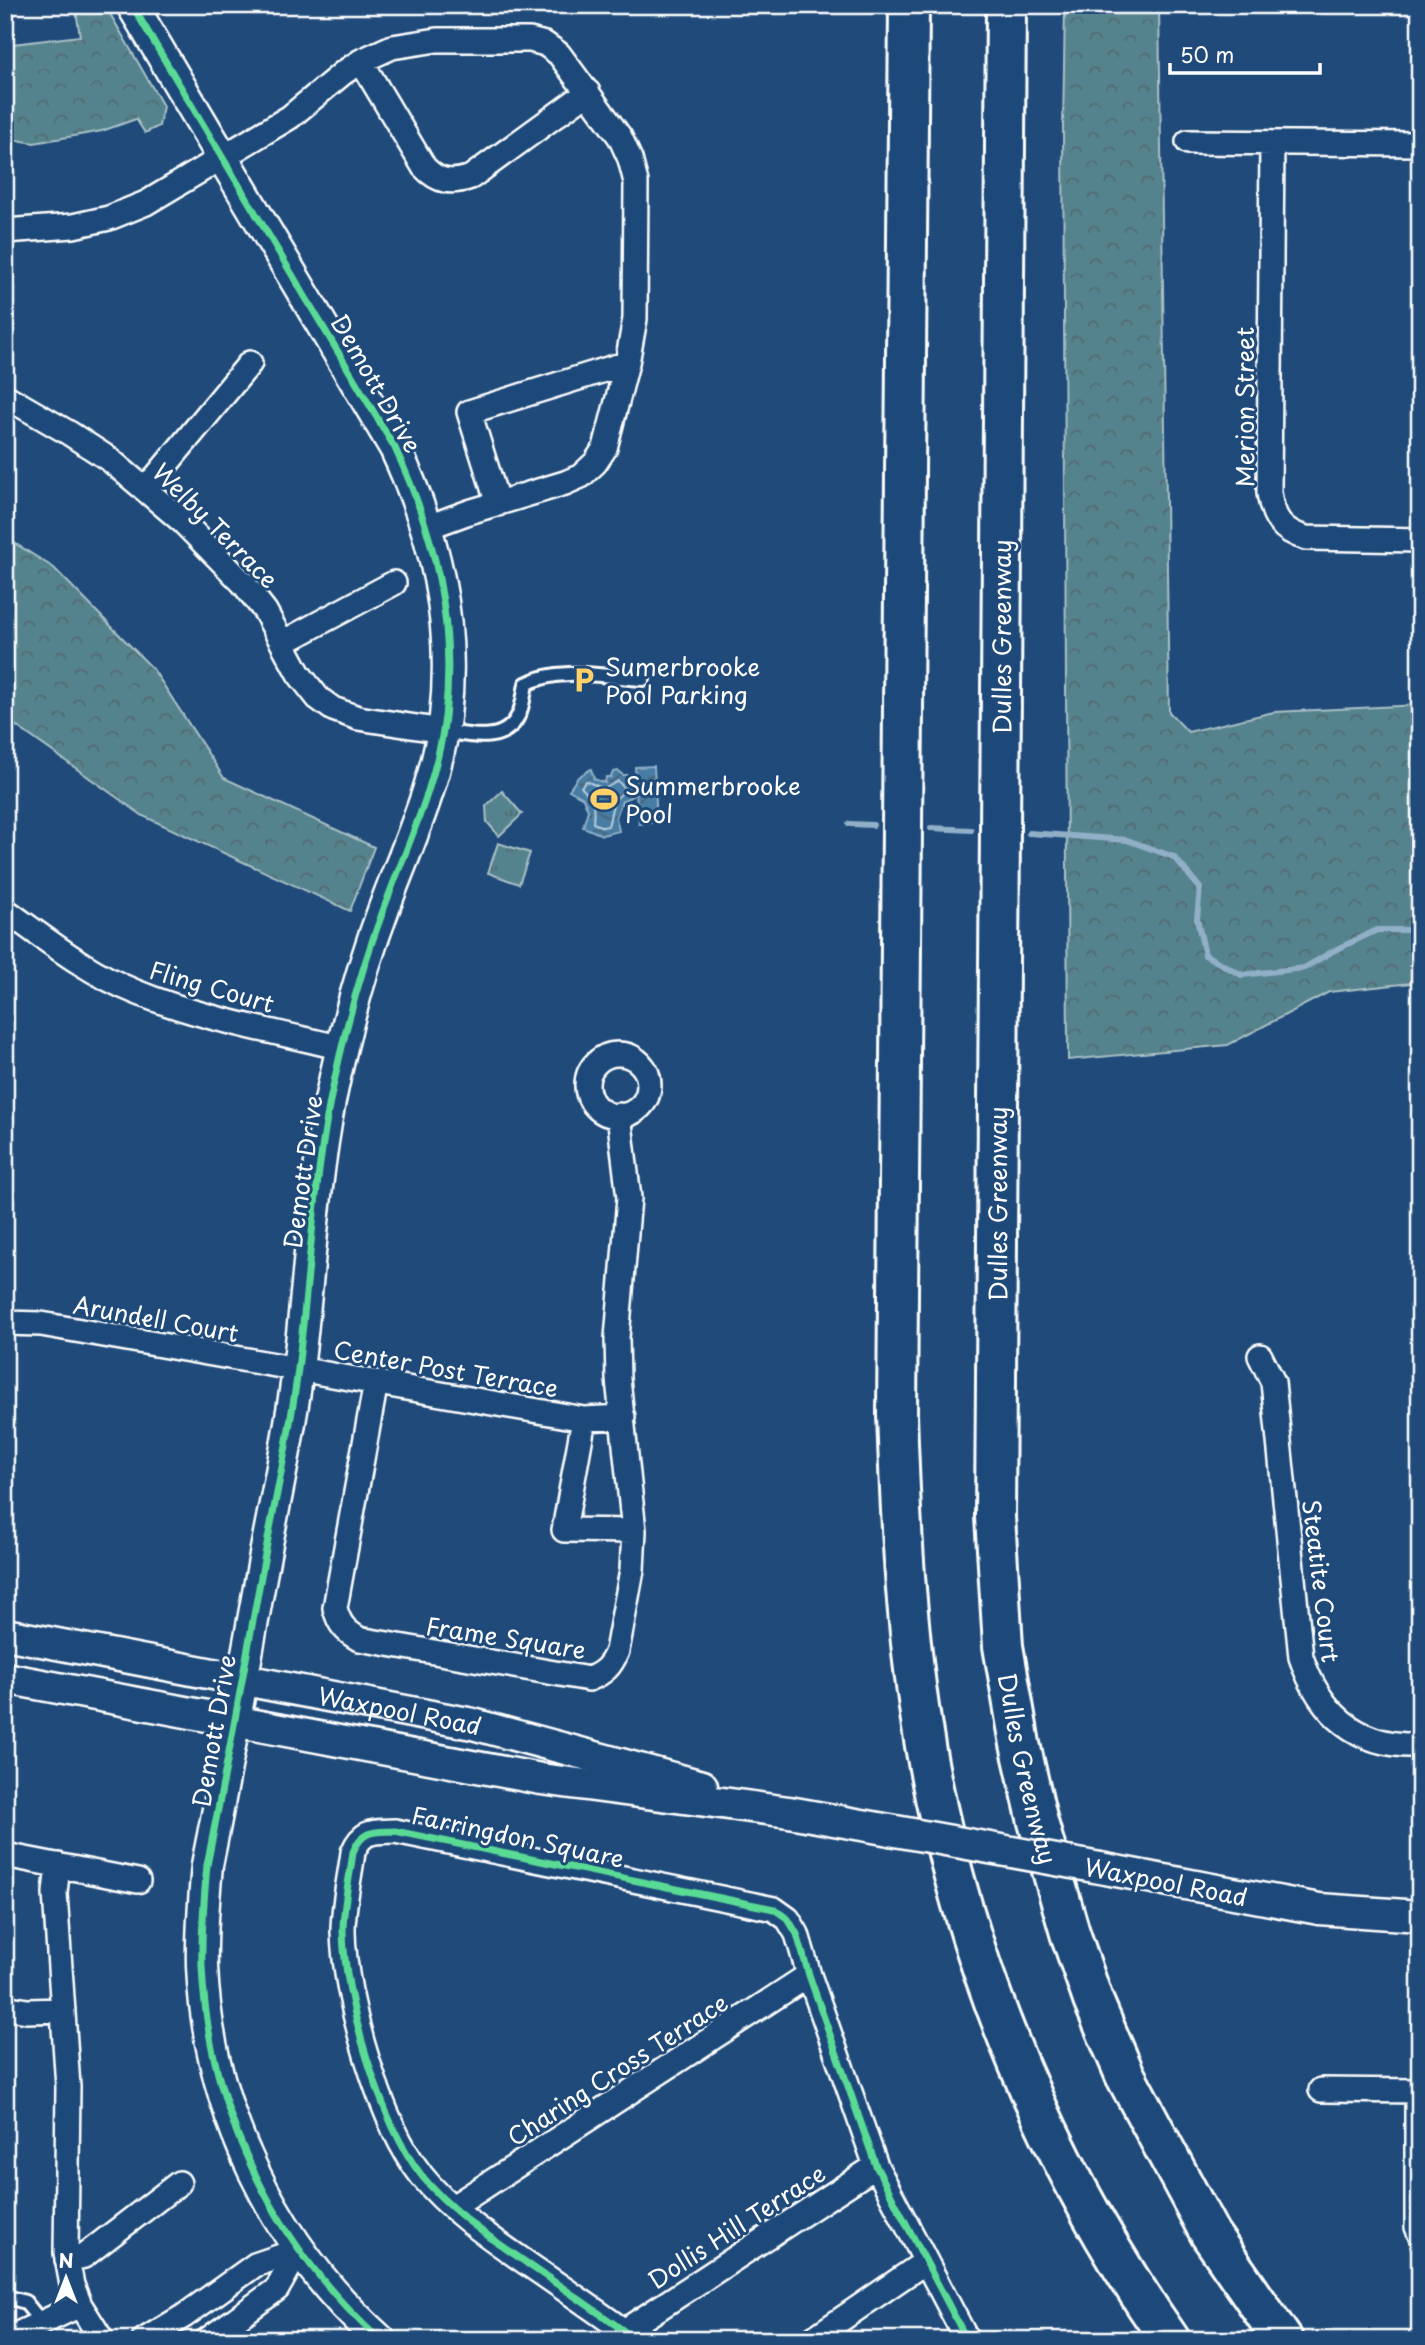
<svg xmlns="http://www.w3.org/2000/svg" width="1425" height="2345" font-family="'Playpen Sans',sans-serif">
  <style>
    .forest { fill: url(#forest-crowns); stroke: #aac1c6; stroke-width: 2 }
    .park { fill: url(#park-tufts); stroke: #aac1c6; stroke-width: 2 }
    .water { fill: url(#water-waves); stroke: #91b0c8; stroke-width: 2 }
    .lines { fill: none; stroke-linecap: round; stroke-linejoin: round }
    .shore { stroke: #b5cbdb; stroke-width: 2 }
    .stream { stroke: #91b0c8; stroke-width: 6 }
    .service-casing { stroke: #fff; stroke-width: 18 }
    .minor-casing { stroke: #fff; stroke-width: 28 }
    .tertiary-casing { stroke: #fff; stroke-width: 35 }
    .motorway-casing { stroke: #fff; stroke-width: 44 }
    .service { stroke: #1f4a7a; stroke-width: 12 }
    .minor { stroke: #1f4a7a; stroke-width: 23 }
    .tertiary { stroke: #1f4a7a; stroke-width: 30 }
    .motorway { stroke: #1f4a7a; stroke-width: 38 }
    .tertiary-bridge-casing { stroke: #fff; stroke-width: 35; stroke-linecap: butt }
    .tertiary-bridge { stroke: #1f4a7a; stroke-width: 30 }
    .cycleway-casing { stroke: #1f4a7a; stroke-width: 11 }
    .cycleway { stroke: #5adb95; stroke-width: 7 }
    .labels { text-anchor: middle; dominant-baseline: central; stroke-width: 6; stroke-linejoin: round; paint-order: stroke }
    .street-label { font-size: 24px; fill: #fff; stroke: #1f4a7a }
    .poi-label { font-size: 24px; fill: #fff; stroke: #1f4a7a; text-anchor: start }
  </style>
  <defs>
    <pattern id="forest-crowns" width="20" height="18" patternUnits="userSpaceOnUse" patternTransform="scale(1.75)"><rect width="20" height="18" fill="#55838d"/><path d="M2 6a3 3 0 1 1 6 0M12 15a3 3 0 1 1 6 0" fill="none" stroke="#516a70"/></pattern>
    <pattern id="park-tufts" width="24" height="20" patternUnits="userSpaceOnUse" patternTransform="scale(1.75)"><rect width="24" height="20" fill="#55838d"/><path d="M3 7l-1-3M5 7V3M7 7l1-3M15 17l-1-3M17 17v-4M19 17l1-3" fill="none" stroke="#516a70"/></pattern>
    <pattern id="water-waves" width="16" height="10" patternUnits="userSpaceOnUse" patternTransform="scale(1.75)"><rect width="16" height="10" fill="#477ca4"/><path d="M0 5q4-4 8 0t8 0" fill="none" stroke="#4a6478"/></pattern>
  </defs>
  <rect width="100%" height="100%" fill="#1f4a7a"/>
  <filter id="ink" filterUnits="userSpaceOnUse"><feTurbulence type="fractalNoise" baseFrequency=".0143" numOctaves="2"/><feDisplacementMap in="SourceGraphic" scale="14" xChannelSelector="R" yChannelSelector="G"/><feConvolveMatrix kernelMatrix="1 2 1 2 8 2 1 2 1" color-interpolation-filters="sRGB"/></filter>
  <g filter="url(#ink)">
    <path class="forest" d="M 75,5 L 105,5 L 163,106 L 159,126 L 145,133 L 136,119 L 102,131 L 34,143 L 5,138 L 5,45 L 80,36 Z
      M 1065,5 L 1159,5 L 1169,712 L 1188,732 L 1274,712 L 1420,705 L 1420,982 L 1329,992 L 1228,1045 L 1068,1060 L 1063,127 Z
      M 5,537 L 54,568 L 153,669 L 224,778 L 374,847 L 350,911 L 143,816 L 5,718 Z"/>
    <path class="park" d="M 502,791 L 522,814 L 499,836 L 487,822 L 486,806 Z
      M 498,843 L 530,853 L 519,884 L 488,873 Z"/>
    <path class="water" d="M 654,766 L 657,822 L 639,824 L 636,794 L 622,801 L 616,817 L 619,831 L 602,835 L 583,827 L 588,810 L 583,798 L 569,790 L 578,777 L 591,769 L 594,779 L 605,783 L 606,777 L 611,777 L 613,772 L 618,771 L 623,775 L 628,775 L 628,782 L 636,783 L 635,767 Z"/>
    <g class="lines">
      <path class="shore" d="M 586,781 L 604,789 L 618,781 L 624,788 L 624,792 C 610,800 612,814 608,826 L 603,827 L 593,823 C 595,805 594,800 581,787 Z"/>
      <path class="stream" d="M 849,824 L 873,825
        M 931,828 L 971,830
        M 1029,833 L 1127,840 L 1174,857 L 1200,888 L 1197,919 L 1205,955 L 1242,975 L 1304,968 L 1335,950 L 1377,930 L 1420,930"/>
      <g class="service-casing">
        <path id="service" d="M 443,731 C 468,735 504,745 518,716 C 523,707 524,694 526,684 C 559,666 606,677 643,679
          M 5,2296 L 25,2302 L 42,2323"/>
      </g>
      <g class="minor-casing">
        <path id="minor" d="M 361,61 L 424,167 C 438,182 451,184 471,177 L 588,92
          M 1188,142 L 1420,144
          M 1272,143 L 1269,493 C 1273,518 1281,531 1306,538 L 1420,540
          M 5,231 L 73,226 L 109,218 L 146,203 L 290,117 L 343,73 L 361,61 L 392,47 L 437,40 L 530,40 L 545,44 L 559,54 L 620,137 L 630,159 L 636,182 L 635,319 L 627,363 L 605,448 L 595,463 L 581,476 L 565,483 L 469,512 L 428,527
          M 5,396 L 69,433 L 109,459 L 182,521 L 243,583 L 265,611 L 299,674 L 318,698 L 333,709 L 358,718 L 443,731
          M 146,489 L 250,363
          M 498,504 L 469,412 L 627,363
          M 284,642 L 394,583
          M 5,910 C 47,940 88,973 136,992 C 201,1019 274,1031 342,1048
          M587 1085a31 31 0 1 1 62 0a31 31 0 1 1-62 0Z
          M 5,1323 L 41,1324 L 584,1419 L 623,1417
          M 1260,1356 L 1273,1382 L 1301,1657 C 1320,1714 1358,1748 1420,1745
          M 376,1382 L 335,1608 C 339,1624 345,1631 359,1639 L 589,1679 C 604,1673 611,1666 617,1651 L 632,1570 L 634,1531 L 618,1379 L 617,1338 L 629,1198 L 619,1115
          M 584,1419 L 564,1530 L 634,1531
          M 5,1855 L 138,1881
          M 58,1865 L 55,1893 L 68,2087 L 66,2253 L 72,2285 L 80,2305 L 102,2340
          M 5,2007 L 27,2011 L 63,2010
          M 1321,2090 L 1420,2091
          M 1417,2091 L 1417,2227 L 1420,2234
          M 453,2207 L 809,1975
          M 67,2260 L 84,2256 L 179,2183
          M 624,2331 L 876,2166
          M 5,2340 L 80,2305
          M 144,2340 L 184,2316 L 255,2265 L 299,2250 L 277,2289 L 207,2340
          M 634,2340 L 624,2331 C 592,2308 560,2286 528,2264 C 491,2238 451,2212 422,2176 C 380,2123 344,1998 343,1931 C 343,1905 350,1877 353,1852 C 363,1829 374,1832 395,1831 L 774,1909 L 788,1919 L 797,1934 L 809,1975 L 876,2166 L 967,2340
          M 811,2340 L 925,2262"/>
      </g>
      <g class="tertiary-casing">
        <g id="tertiary">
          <path d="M 132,5 L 395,448 C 435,534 456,622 445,717 C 437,784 406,848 383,911 C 360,972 343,1037 330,1101 C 313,1190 309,1280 298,1369 C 290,1437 274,1504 262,1571 C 244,1669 227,1767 207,1865 C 204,1899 201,1932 202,1966 C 208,2109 274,2245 380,2340"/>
          <path id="s1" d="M 5,1634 L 473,1724 L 702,1786"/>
          <path d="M 5,1678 L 541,1779 L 789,1812 L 890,1830"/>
          <path d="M 1100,1868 L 1319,1909 L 1420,1916"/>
        </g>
      </g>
      <g class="motorway-casing">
        <g id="motorway">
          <path d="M 909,5 L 897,1414 C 901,1533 907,1651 929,1768 C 968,1972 1051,2170 1170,2340"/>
          <path id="s2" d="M 1006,5 L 995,1517 L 1003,1646 L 1020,1744 L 1038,1822 L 1070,1933 L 1093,2000 L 1125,2075 L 1210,2234 L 1283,2340"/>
        </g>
      </g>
      <use href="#service" class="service"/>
      <use href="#minor" class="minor"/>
      <use href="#tertiary" class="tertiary"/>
      <use href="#motorway" class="motorway"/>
      <g class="tertiary-bridge-casing">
        <path id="tertiary-bridge" d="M 890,1830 L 1100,1868"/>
      </g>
      <use href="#tertiary-bridge" class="tertiary-bridge"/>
      <g class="cycleway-casing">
        <path id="cycleway" d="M 132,5 L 395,448 C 435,534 456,622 445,717 C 437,784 406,848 383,911 C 360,972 343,1037 330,1101 C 313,1190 309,1280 298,1369 C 290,1437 274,1504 262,1571 C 244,1669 227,1767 207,1865 C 204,1899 201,1932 202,1966 C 208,2109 274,2245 380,2340
          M 634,2340 L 624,2331 C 592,2308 560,2286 528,2264 C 491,2238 451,2212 422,2176 C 380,2123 344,1998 343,1931 C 343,1905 350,1877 353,1852 C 363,1829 374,1832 395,1831 L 774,1909 L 788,1919 L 797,1934 L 809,1975 L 876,2166 L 967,2340"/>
      </g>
      <use href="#cycleway" class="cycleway"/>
    </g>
  </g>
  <defs>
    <g id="parking-bare" transform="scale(2.1)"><path d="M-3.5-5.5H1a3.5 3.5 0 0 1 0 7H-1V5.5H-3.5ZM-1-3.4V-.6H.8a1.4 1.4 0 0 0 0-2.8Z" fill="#ffd166" stroke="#1f4a7a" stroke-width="2.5" paint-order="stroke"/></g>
    <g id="stadium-bare" transform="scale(2.1)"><path d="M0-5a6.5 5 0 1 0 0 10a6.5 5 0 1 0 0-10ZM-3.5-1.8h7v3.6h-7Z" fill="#ffd166" stroke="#1f4a7a" stroke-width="2.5" paint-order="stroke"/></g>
  </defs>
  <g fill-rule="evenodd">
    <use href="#parking-bare" x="584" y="680"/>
    <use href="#stadium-bare" x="604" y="799"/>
  </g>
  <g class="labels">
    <g class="street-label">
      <text transform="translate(377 383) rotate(60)">Demott Drive</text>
      <text transform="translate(1244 407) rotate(-90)">Merion Street</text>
      <text transform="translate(216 525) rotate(45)">Welby Terrace</text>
      <text transform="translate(1001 637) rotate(-90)">Dulles Greenway</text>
      <text transform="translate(212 986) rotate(16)">Fling Court</text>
      <text transform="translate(302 1172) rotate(-82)">Demott Drive</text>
      <text transform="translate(997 1204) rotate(-90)">Dulles Greenway</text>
      <text transform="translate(156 1318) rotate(10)">Arundell Court</text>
      <text transform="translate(446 1368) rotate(10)">Center Post Terrace</text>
      <text transform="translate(1322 1581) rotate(83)">Steatite Court</text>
      <text transform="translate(506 1637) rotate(9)">Frame Square</text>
      <text stroke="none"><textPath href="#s1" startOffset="402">Waxpool Road</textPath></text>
      <text transform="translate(213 1731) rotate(-80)">Demott Drive</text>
      <text stroke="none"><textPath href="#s2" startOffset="1766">Dulles Greenway</textPath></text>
      <text transform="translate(518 1836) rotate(12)">Farringdon Square</text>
      <text transform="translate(1166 1881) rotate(11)">Waxpool Road</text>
      <text transform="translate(617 2069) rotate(-33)">Charing Cross Terrace</text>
      <text transform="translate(736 2226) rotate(-33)">Dollis Hill Terrace</text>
    </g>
    <g class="poi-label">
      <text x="605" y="666">Sumerbrooke<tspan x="605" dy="28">Pool Parking</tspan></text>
      <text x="625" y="785">Summerbrooke<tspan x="625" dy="28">Pool</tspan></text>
    </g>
  </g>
  <rect width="1425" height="2345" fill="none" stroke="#1f4a7a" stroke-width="28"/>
  <rect x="14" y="14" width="1397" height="2317" fill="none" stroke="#fff" stroke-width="2.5" filter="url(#ink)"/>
  <g transform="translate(66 2278)" stroke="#1f4a7a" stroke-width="5" paint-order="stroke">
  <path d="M0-5L12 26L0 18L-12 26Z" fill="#ffffff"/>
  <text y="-10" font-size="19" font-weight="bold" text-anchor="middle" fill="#ffffff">N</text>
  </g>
  <path d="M1170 63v10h150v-10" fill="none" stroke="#ffffff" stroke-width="3.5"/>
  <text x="1180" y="63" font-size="21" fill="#ffffff" stroke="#1f4a7a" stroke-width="5" paint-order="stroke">50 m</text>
</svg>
